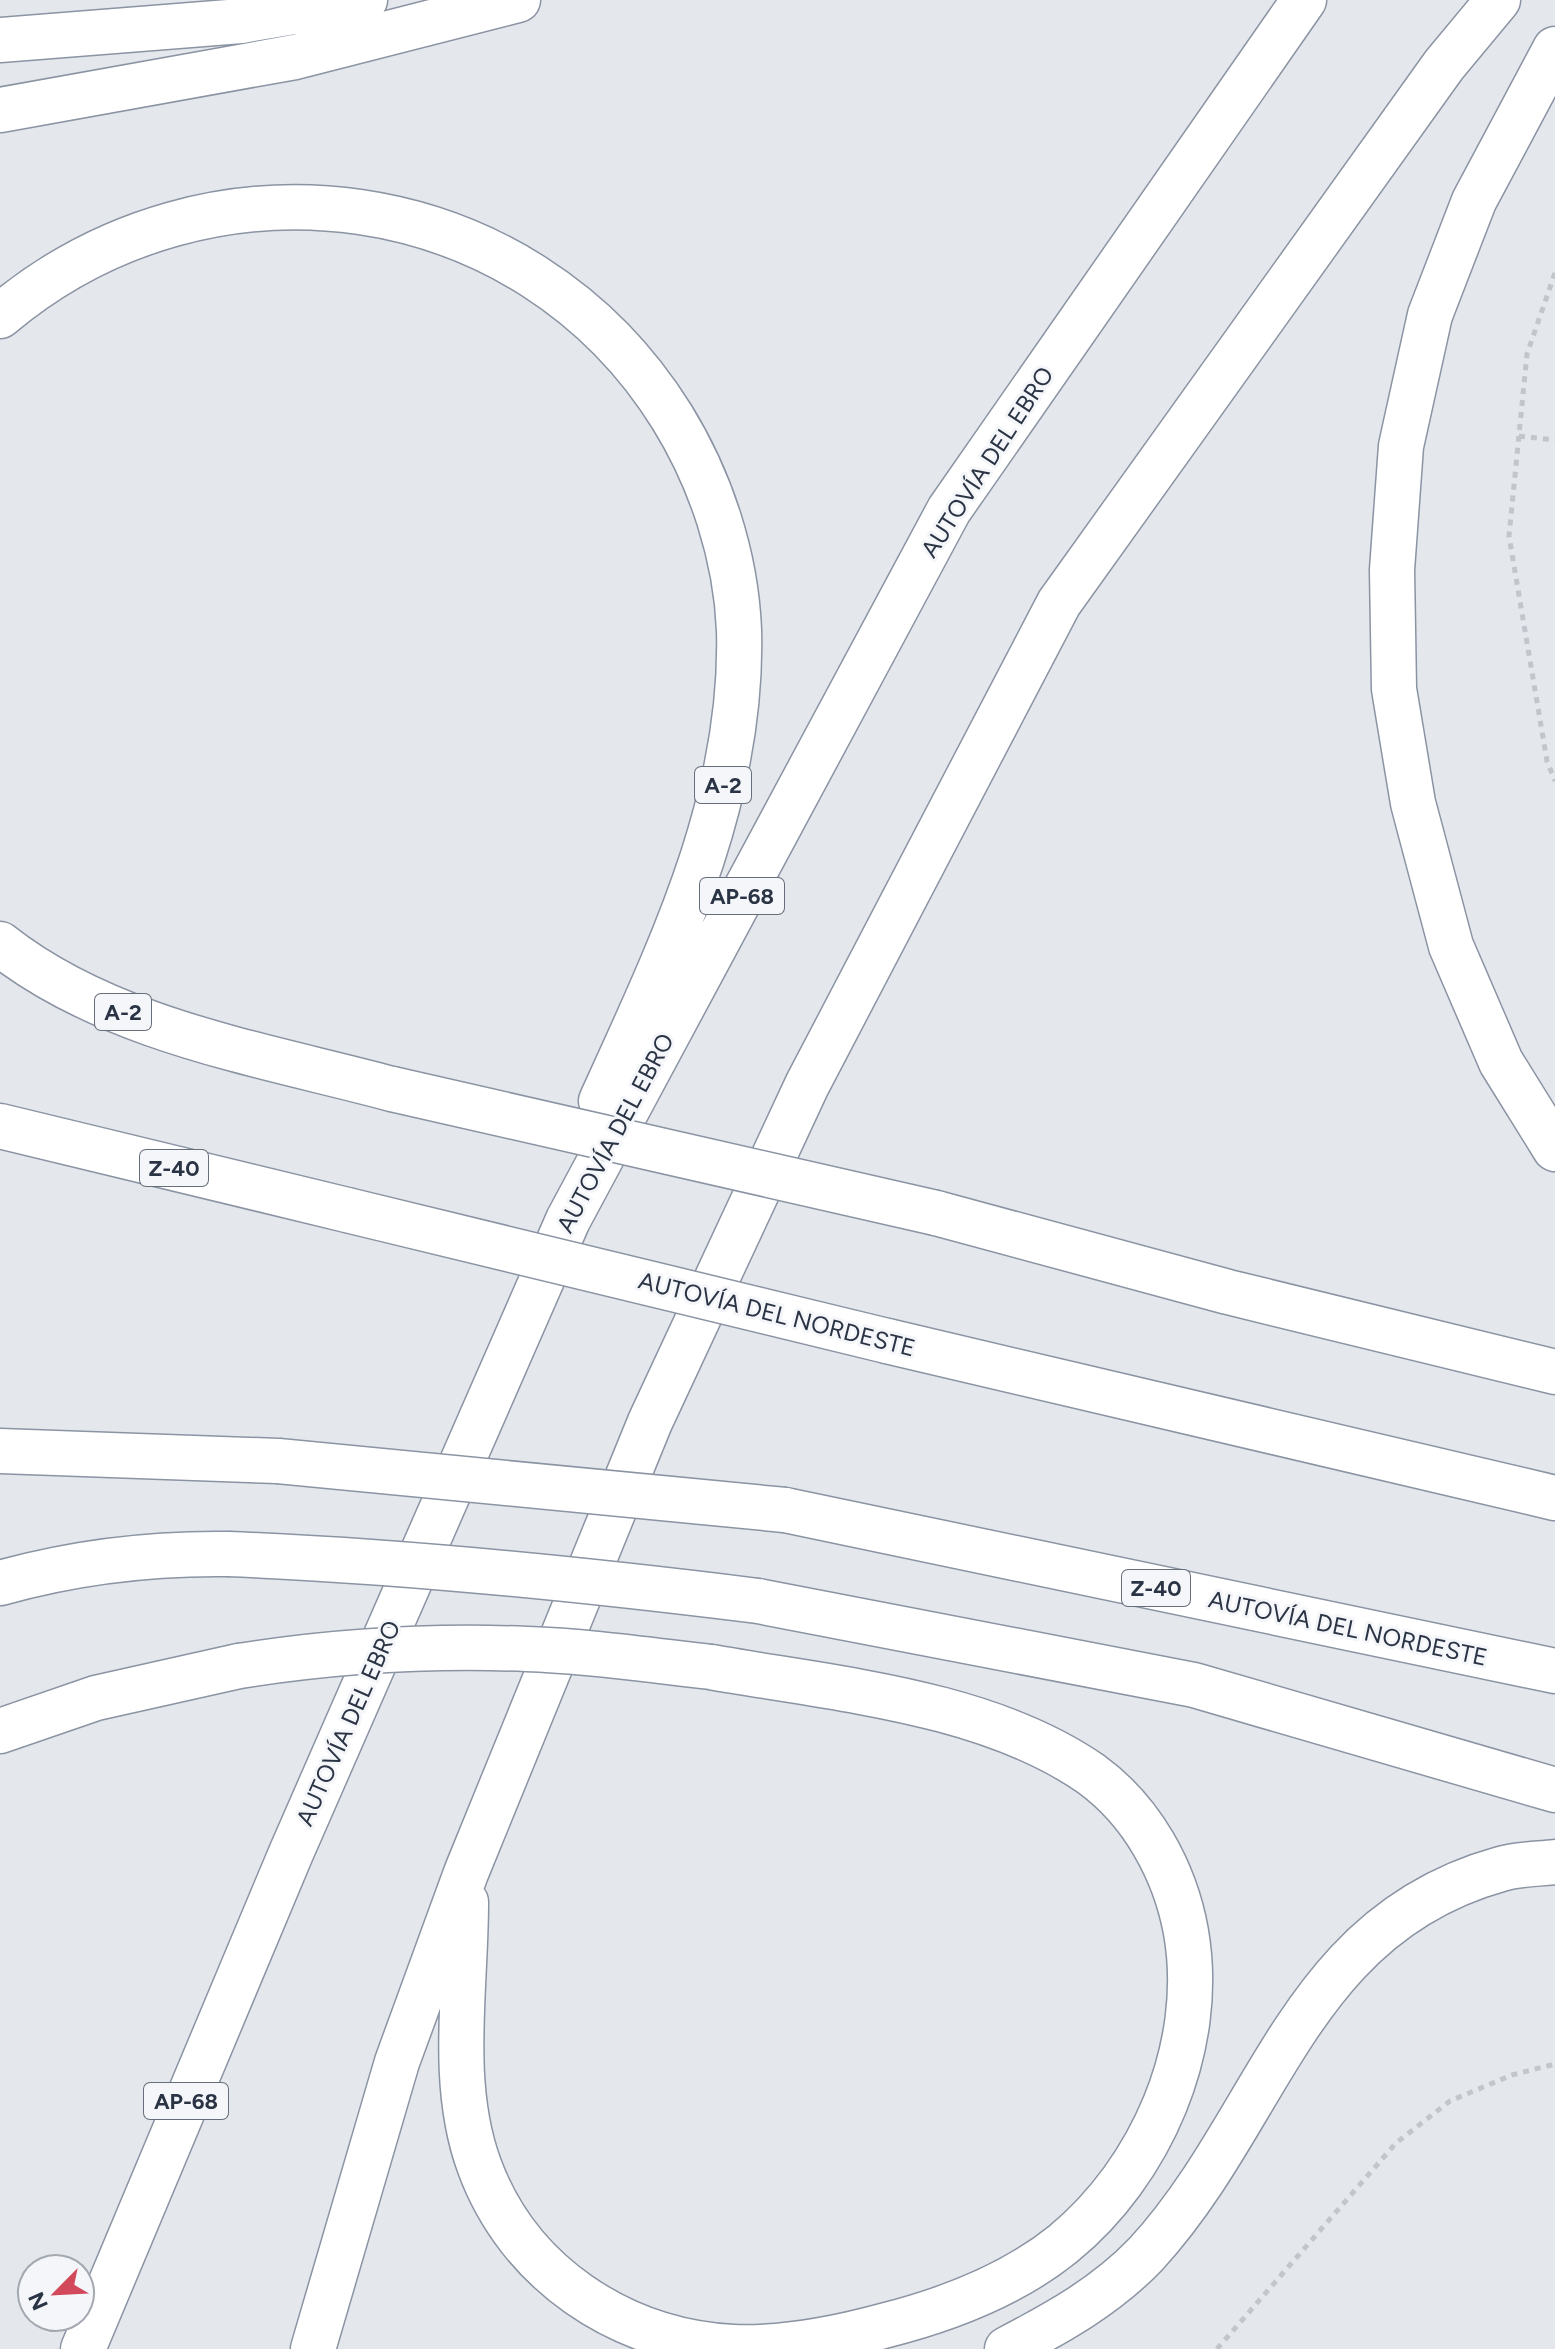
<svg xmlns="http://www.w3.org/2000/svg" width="1555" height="2349" font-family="Figtree,sans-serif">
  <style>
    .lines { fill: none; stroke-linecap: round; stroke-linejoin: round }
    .motorway-casing { stroke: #8b94a3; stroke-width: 47 }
    .path { stroke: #c2c5cb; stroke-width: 5; stroke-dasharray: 6 6; stroke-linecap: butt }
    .motorway { stroke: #fff; stroke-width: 44 }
    .motorway-bridge-casing { stroke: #8b94a3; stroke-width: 47; stroke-linecap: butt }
    .motorway-bridge { stroke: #fff; stroke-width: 44 }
    .labels { text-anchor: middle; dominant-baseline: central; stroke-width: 6; stroke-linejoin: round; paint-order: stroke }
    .shield { fill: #f4f6f9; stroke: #676e7b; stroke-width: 2 }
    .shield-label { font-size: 22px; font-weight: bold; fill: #2b3445 }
    .street-label { font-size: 24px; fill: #2b3445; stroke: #f4f6f9 }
  </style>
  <rect width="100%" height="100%" fill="#e4e7ec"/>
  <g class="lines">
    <g class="motorway-casing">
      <path id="motorway" d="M 0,40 L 241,21 L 365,0
        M 1555,49 L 1474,201 L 1430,315 L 1401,446 L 1392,570 L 1394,689 L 1413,803 L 1451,946 L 1501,1062 L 1555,1149
        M 0,110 L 295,57 L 518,0
        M 0,316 C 210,139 526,182 672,417 C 711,480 736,556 739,630 C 744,799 669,951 601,1101
        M 0,944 C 109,1030 261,1054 392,1089
        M 0,1126 L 347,1210
        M 936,1213 L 1228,1292 L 1555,1372
        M 887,1341 L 1555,1498
        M 0,1451 L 278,1461
        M 785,1510 L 1555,1671
        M 0,1583 C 75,1562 150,1553 228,1554
        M 758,1601 L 1194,1685 L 1555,1790
        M 0,1731 L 96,1698 L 239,1666
        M 466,1902 C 466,1989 449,2083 479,2165 C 518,2273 621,2341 733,2347 C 784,2349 835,2339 883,2326 C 947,2310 1011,2286 1063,2244 C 1151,2172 1206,2047 1186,1932 C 1175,1871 1142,1811 1091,1774 C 986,1701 834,1689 711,1667
        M 83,2349 L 291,1853 L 568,1220 L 949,510 L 1304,0
        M 313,2349 L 397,2062 L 466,1873 L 650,1422 L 807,1085 L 1059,603 L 1444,65 L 1498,0
        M 1007,2349 C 1057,2323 1106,2296 1146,2254 C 1271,2118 1298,1925 1501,1869 C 1518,1864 1538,1864 1555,1862"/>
    </g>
    <path class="path" d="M 1555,273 L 1527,354 L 1509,536 L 1547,761 L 1555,781
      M 1519,436 L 1555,440
      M 1217,2349 L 1396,2143 L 1450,2101 L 1512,2075 L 1555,2064"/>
    <use href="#motorway" class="motorway"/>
    <g class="motorway-bridge-casing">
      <path id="motorway-bridge" d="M 392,1089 L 936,1213
        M 347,1210 L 887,1341
        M 278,1461 L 785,1510
        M 228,1554 C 406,1561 581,1579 758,1601
        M 239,1666 C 334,1651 431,1645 527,1649 C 588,1651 650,1660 711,1667"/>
    </g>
    <use href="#motorway-bridge" class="motorway-bridge"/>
  </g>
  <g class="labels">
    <g class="shield">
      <rect x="695" y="767" width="56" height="36" rx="6"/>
      <rect x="700" y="878" width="84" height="36" rx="6"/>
      <rect x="95" y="994" width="56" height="36" rx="6"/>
      <rect x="140" y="1150" width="68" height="36" rx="6"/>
      <rect x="1122" y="1570" width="68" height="36" rx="6"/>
      <rect x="144" y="2083" width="84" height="36" rx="6"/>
    </g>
    <g class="shield-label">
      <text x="723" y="785">A-2</text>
      <text x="742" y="896">AP-68</text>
      <text x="123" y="1012">A-2</text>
      <text x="174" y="1168">Z-40</text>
      <text x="1156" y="1588">Z-40</text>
      <text x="186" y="2101">AP-68</text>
    </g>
    <g class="street-label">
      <text transform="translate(987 462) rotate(-57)">AUTOVÍA DEL EBRO</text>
      <text transform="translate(615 1133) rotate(-62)">AUTOVÍA DEL EBRO</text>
      <text transform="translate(777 1314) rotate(14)">AUTOVÍA DEL NORDESTE</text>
      <text transform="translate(1348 1628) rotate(12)">AUTOVÍA DEL NORDESTE</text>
      <text transform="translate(348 1723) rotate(-66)">AUTOVÍA DEL EBRO</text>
    </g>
  </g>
  <g transform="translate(56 2293) rotate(246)"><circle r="38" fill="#f4f6f9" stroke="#a4a8b1" stroke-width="2"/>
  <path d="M0-6L14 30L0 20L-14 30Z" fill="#d1495b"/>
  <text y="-12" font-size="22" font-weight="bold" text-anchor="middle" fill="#2b3445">N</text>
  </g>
</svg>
